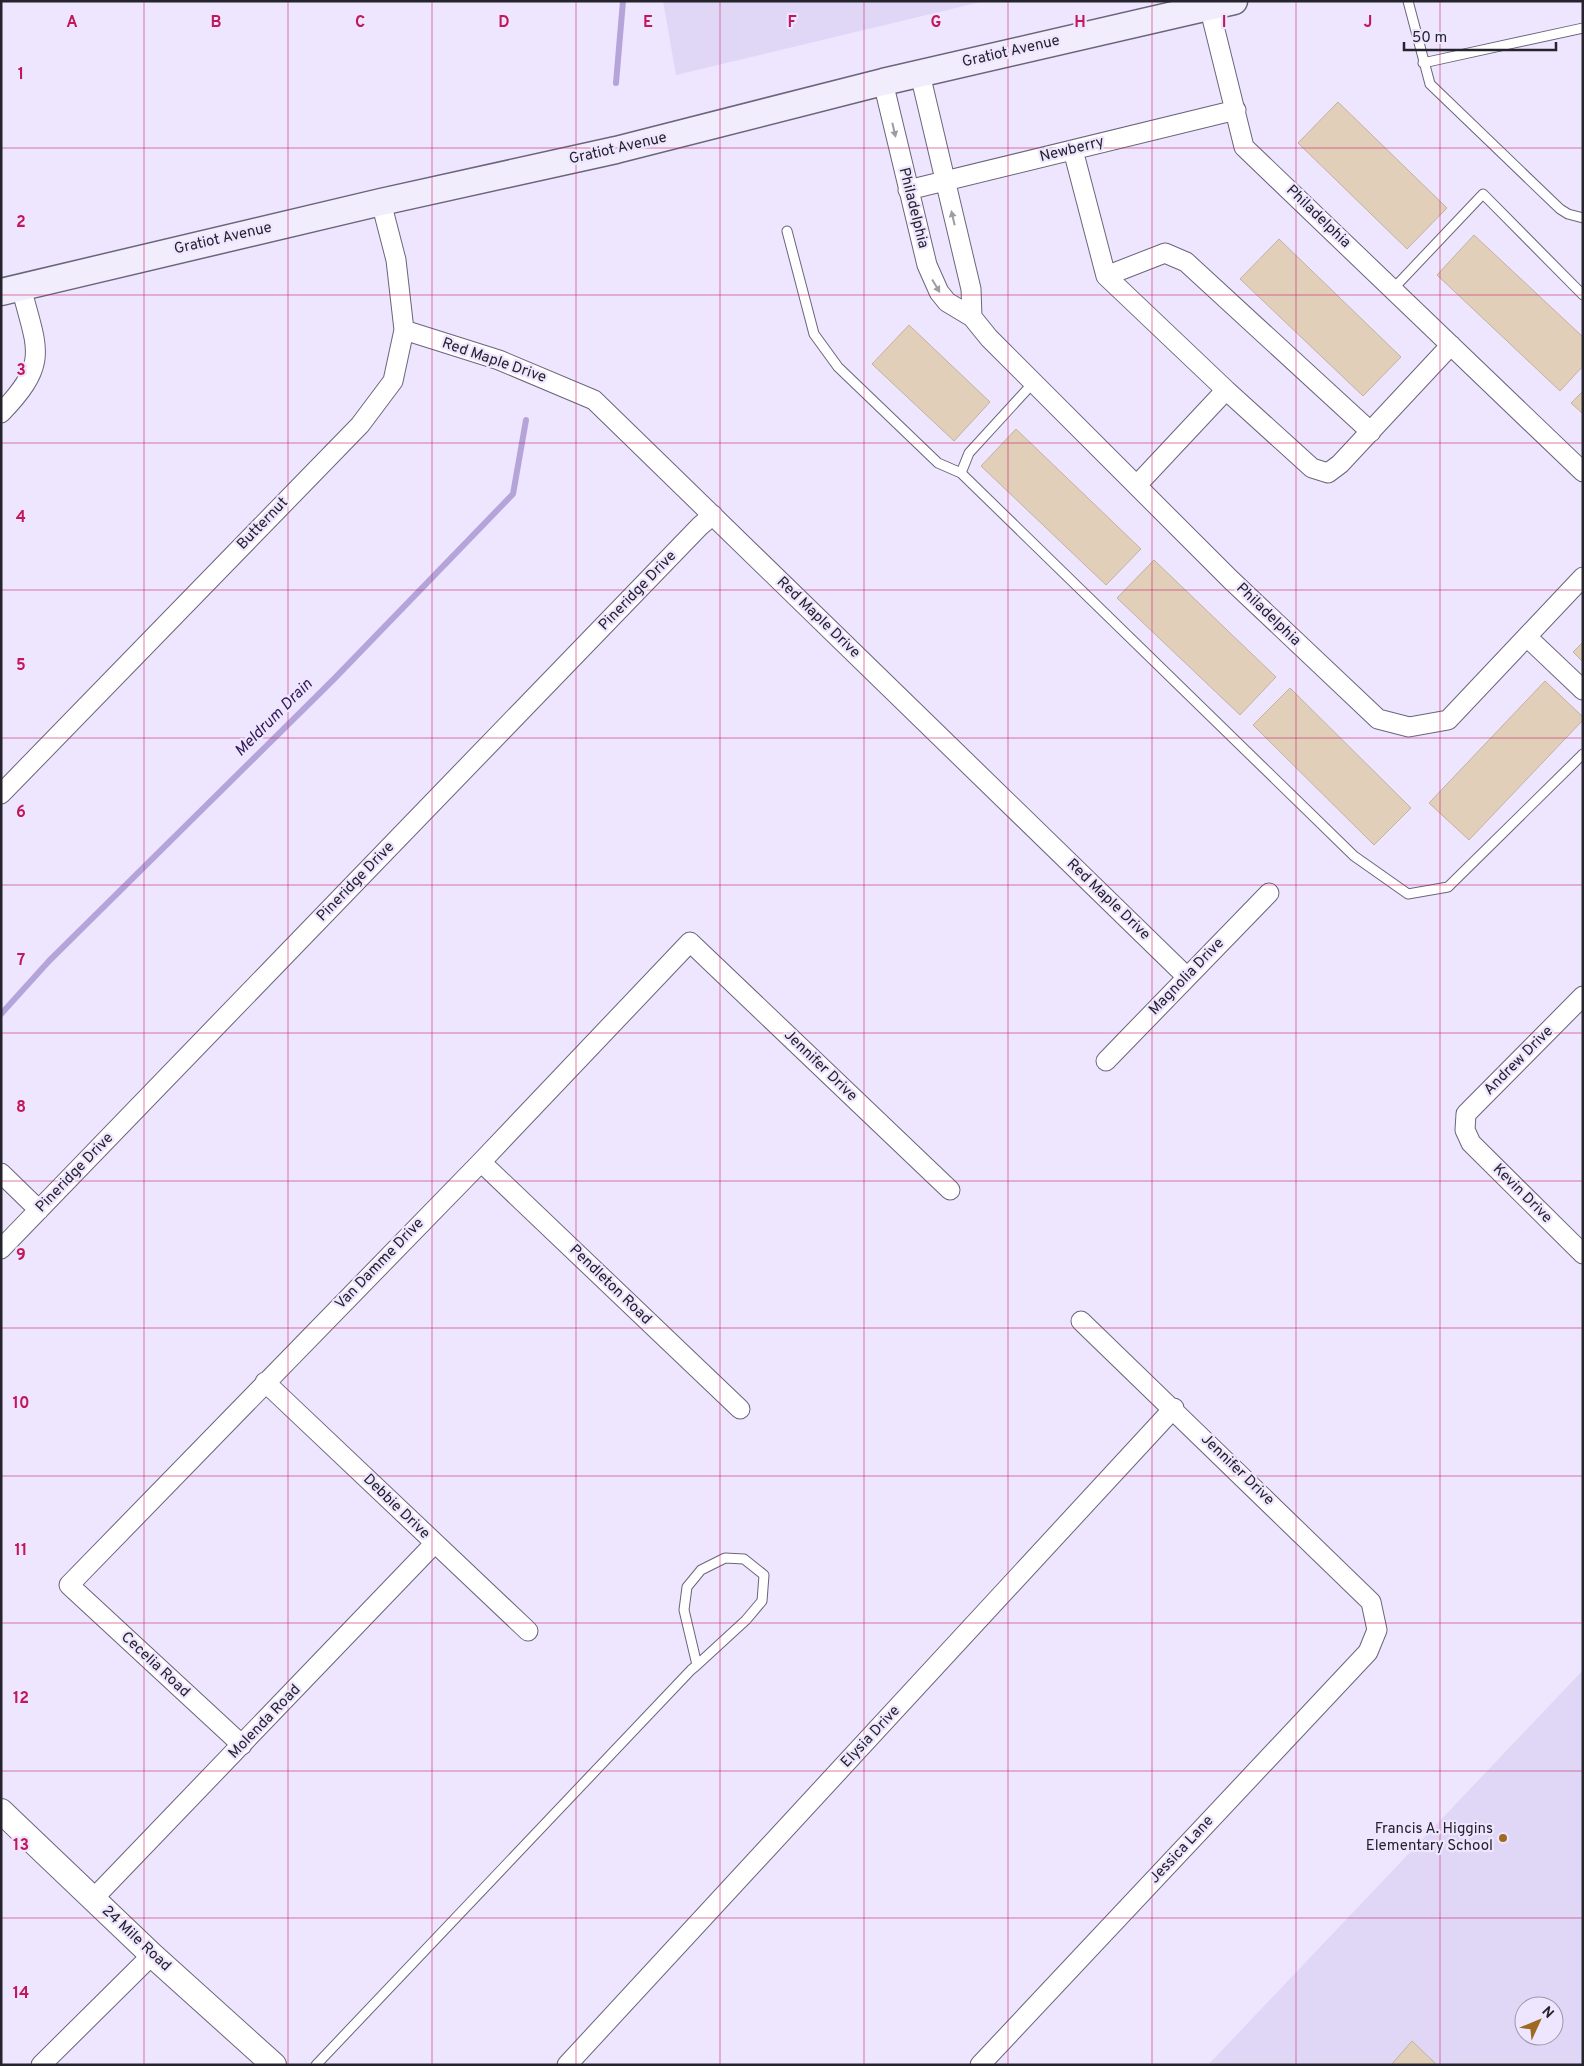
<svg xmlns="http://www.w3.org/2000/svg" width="1584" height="2066" font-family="Overpass,sans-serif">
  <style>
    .built { fill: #e0d7f6; fill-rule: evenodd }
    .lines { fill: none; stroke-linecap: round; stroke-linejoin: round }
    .stream { stroke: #b5a4d9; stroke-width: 6 }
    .building { fill: #e1cfba; stroke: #c3b29e }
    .service-casing { stroke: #6b657a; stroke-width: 11 }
    .minor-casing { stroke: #6b657a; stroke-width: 21 }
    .tertiary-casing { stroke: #6b657a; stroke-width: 26 }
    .secondary-casing { stroke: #6b657a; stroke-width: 29 }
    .service { stroke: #fff; stroke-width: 9 }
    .minor { stroke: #fff; stroke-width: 19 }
    .tertiary { stroke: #fff; stroke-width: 24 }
    .secondary { stroke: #f2edfd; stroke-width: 26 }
    .oneway { fill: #9d9ca0 }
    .grid { fill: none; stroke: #c2185b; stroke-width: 1; stroke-opacity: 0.55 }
    .poi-dot { fill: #9e6a21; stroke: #eee6ff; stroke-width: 2 }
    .labels { text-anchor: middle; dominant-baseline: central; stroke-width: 4.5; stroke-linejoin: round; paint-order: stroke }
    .street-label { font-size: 15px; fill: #25232c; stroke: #eee6ff }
    .poi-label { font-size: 15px; fill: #25232c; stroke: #eee6ff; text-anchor: end }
    .water-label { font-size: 16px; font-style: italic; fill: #321755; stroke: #eee6ff }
    .grid-label { font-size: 16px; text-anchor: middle; font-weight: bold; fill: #c2185b; stroke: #eee6ff; stroke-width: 4.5; stroke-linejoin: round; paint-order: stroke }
  </style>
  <rect width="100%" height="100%" fill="#eee6ff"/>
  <path class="built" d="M 663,1 L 985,1 L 676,75 Z
    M 1583,1670 L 1583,2065 L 1208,2065 ZM 1524,2006 L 1554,2006 L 1554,2036 L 1524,2036 Z"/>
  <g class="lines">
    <path class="stream" d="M 616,83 L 623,1
      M 1,1014 L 49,961 L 334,679 L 513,494 L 526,420"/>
  </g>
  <path class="building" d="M 1338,102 L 1447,208 L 1407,249 L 1298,143 Z
    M 1474,235 L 1583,337 L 1583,366 L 1560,391 L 1437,275 Z
    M 1279,239 L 1401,357 L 1363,396 L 1240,279 Z
    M 909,325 L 990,402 L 954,441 L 872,364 Z
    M 1583,391 L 1583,414 L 1571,403 Z
    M 1016,429 L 1141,549 L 1106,585 L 981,466 Z
    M 1154,560 L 1276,677 L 1240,715 L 1117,598 Z
    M 1583,642 L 1583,662 L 1573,652 Z
    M 1545,681 L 1583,717 L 1583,720 L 1469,840 L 1429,803 Z
    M 1290,688 L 1411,808 L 1374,845 L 1253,725 Z
    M 1412,2041 L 1437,2065 L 1391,2065 Z"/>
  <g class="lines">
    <g class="service-casing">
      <path id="service" d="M 1408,1 L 1430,84 L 1560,209 L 1568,214 L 1583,218
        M 1423,63 L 1583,28
        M 787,231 L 814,334 L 838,367 L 938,463 L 961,473
        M 1393,289 L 1483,194 L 1583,295
        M 1034,382 L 969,453 L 961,473 L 1354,856 L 1408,894 L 1448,887 L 1583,754
        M 316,2065 L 691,1670 L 697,1665 L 746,1620 L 762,1601 L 764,1575 L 744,1559 L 725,1558 L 701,1570 L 687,1587 L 684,1610 L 697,1665"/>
    </g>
    <g class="minor-casing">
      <path id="minor" d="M 1209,6 L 1244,147 L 1583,472
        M 920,74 L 971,289 L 972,317
        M 883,82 L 927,265 L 939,292 L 947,302 L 972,317 L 989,338 L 1231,580 L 1378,719 L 1409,727 L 1448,720 L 1583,577
        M 1073,150 L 1106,276 L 1226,390
        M 908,190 L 1236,110
        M 1106,276 L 1165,253 L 1186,262 L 1371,432
        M 404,330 L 499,360 L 594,400 L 1187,977
        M 1,413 C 50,362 37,350 21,287
        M 1137,485 L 1226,390 L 1312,468 L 1328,473 L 1340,464 L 1451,345
        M 1527,637 L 1583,690
        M 1,794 L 360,425 L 393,381 L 404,330 L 396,260 L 381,202
        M 1583,996 L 1466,1114 L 1465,1130 L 1471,1143 L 1583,1254
        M 1106,1061 L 1269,893
        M 481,1162 L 740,1409
        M 1,1173 L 39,1210
        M 1,1249 L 700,526 L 713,515
        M 265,1382 L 528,1631
        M 242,1745 L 69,1585 L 481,1162 L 690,942 L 950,1190
        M 93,1899 L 435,1543
        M 41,2065 L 152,1955
        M 567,2065 L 1174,1408
        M 980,2065 L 1368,1652 L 1377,1630 L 1371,1602 L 1081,1321"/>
    </g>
    <g class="tertiary-casing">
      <path id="tertiary" d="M 1,1811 L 152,1955 L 274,2065"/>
    </g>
    <g class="secondary-casing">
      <path id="secondary" d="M 1,292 L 381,202 L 616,150 L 883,82 L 1234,1"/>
    </g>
    <use href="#service" class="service"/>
    <use href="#minor" class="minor"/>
    <use href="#tertiary" class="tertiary"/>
    <use href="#secondary" class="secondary"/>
  </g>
  <defs><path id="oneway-solid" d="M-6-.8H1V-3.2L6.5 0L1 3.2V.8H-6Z" transform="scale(1.25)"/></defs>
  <g class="oneway">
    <use href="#oneway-solid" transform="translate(894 130) rotate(77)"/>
    <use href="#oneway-solid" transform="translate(953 218) rotate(-103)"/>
    <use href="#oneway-solid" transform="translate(936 286) rotate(59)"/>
  </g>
  <path class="grid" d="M 144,1 L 144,2065M 288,1 L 288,2065M 432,1 L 432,2065M 576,1 L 576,2065M 720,1 L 720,2065M 864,1 L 864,2065M 1008,1 L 1008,2065M 1152,1 L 1152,2065M 1296,1 L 1296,2065M 1440,1 L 1440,2065M 1,148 L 1583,148M 1,295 L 1583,295M 1,443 L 1583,443M 1,590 L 1583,590M 1,738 L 1583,738M 1,885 L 1583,885M 1,1033 L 1583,1033M 1,1181 L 1583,1181M 1,1328 L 1583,1328M 1,1476 L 1583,1476M 1,1623 L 1583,1623M 1,1771 L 1583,1771M 1,1918 L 1583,1918"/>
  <circle class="poi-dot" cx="1503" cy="1838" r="5"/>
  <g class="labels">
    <g class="street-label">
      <text transform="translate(1011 52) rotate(-13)">Gratiot Avenue</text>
      <text transform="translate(618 149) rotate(-13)">Gratiot Avenue</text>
      <text transform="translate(1072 150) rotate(-14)">Newberry</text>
      <text transform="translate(913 208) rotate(76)">Philadelphia</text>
      <text transform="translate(1318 217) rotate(44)">Philadelphia</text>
      <text transform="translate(223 239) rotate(-13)">Gratiot Avenue</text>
      <text transform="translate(494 361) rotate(19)">Red Maple Drive</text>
      <text transform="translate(263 524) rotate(-46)">Butternut</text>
      <text transform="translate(638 591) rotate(-46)">Pineridge Drive</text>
      <text transform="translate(1268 615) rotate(44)">Philadelphia</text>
      <text transform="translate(818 618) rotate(44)">Red Maple Drive</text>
      <text transform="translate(356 882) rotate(-46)">Pineridge Drive</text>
      <text transform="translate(1108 900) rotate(44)">Red Maple Drive</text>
      <text transform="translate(1187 977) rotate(-46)">Magnolia Drive</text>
      <text transform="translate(1519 1061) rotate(-45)">Andrew Drive</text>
      <text transform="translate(820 1066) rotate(44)">Jennifer Drive</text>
      <text transform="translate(75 1173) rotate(-46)">Pineridge Drive</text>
      <text transform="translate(1522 1194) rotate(45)">Kevin Drive</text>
      <text transform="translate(380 1264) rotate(-46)">Van Damme Drive</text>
      <text transform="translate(610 1285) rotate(44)">Pendleton Road</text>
      <text transform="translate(1237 1470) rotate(44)">Jennifer Drive</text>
      <text transform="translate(396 1507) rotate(44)">Debbie Drive</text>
      <text transform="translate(155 1665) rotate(43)">Cecelia Road</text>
      <text transform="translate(265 1722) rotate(-46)">Molenda Road</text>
      <text transform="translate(871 1737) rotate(-47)">Elysia Drive</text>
      <text transform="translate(1182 1850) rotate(-47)">Jessica Lane</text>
      <text transform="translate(136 1939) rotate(43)">24 Mile Road</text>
    </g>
    <g class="poi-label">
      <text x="1493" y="1829">Francis A. Higgins<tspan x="1493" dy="17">Elementary School</tspan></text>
    </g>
    <g class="water-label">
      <text transform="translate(274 718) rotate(-45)">Meldrum Drain</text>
    </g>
  </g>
  <g class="grid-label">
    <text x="72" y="27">A</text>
    <text x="216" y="27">B</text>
    <text x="360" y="27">C</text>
    <text x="504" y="27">D</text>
    <text x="648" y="27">E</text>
    <text x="792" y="27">F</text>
    <text x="936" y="27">G</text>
    <text x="1080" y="27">H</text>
    <text x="1224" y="27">I</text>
    <text x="1368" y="27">J</text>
    <text x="21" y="79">1</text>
    <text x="21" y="227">2</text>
    <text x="21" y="375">3</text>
    <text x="21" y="522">4</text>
    <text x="21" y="670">5</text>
    <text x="21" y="817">6</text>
    <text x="21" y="965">7</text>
    <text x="21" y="1112">8</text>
    <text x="21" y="1260">9</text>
    <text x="21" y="1408">10</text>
    <text x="21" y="1555">11</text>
    <text x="21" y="1703">12</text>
    <text x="21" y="1850">13</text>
    <text x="21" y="1998">14</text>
  </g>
  <rect width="1584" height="2066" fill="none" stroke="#25232c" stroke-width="5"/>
  <g transform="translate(1539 2021) rotate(46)"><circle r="24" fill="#eee6ff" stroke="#9e98ab"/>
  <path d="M0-4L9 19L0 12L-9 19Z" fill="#9e6a21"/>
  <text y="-8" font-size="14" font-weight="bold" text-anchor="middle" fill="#25232c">N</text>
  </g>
  <path d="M1404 42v8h152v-8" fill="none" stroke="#25232c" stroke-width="2.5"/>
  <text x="1412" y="42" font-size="15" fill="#25232c" stroke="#eee6ff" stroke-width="4" paint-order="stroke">50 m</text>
</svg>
